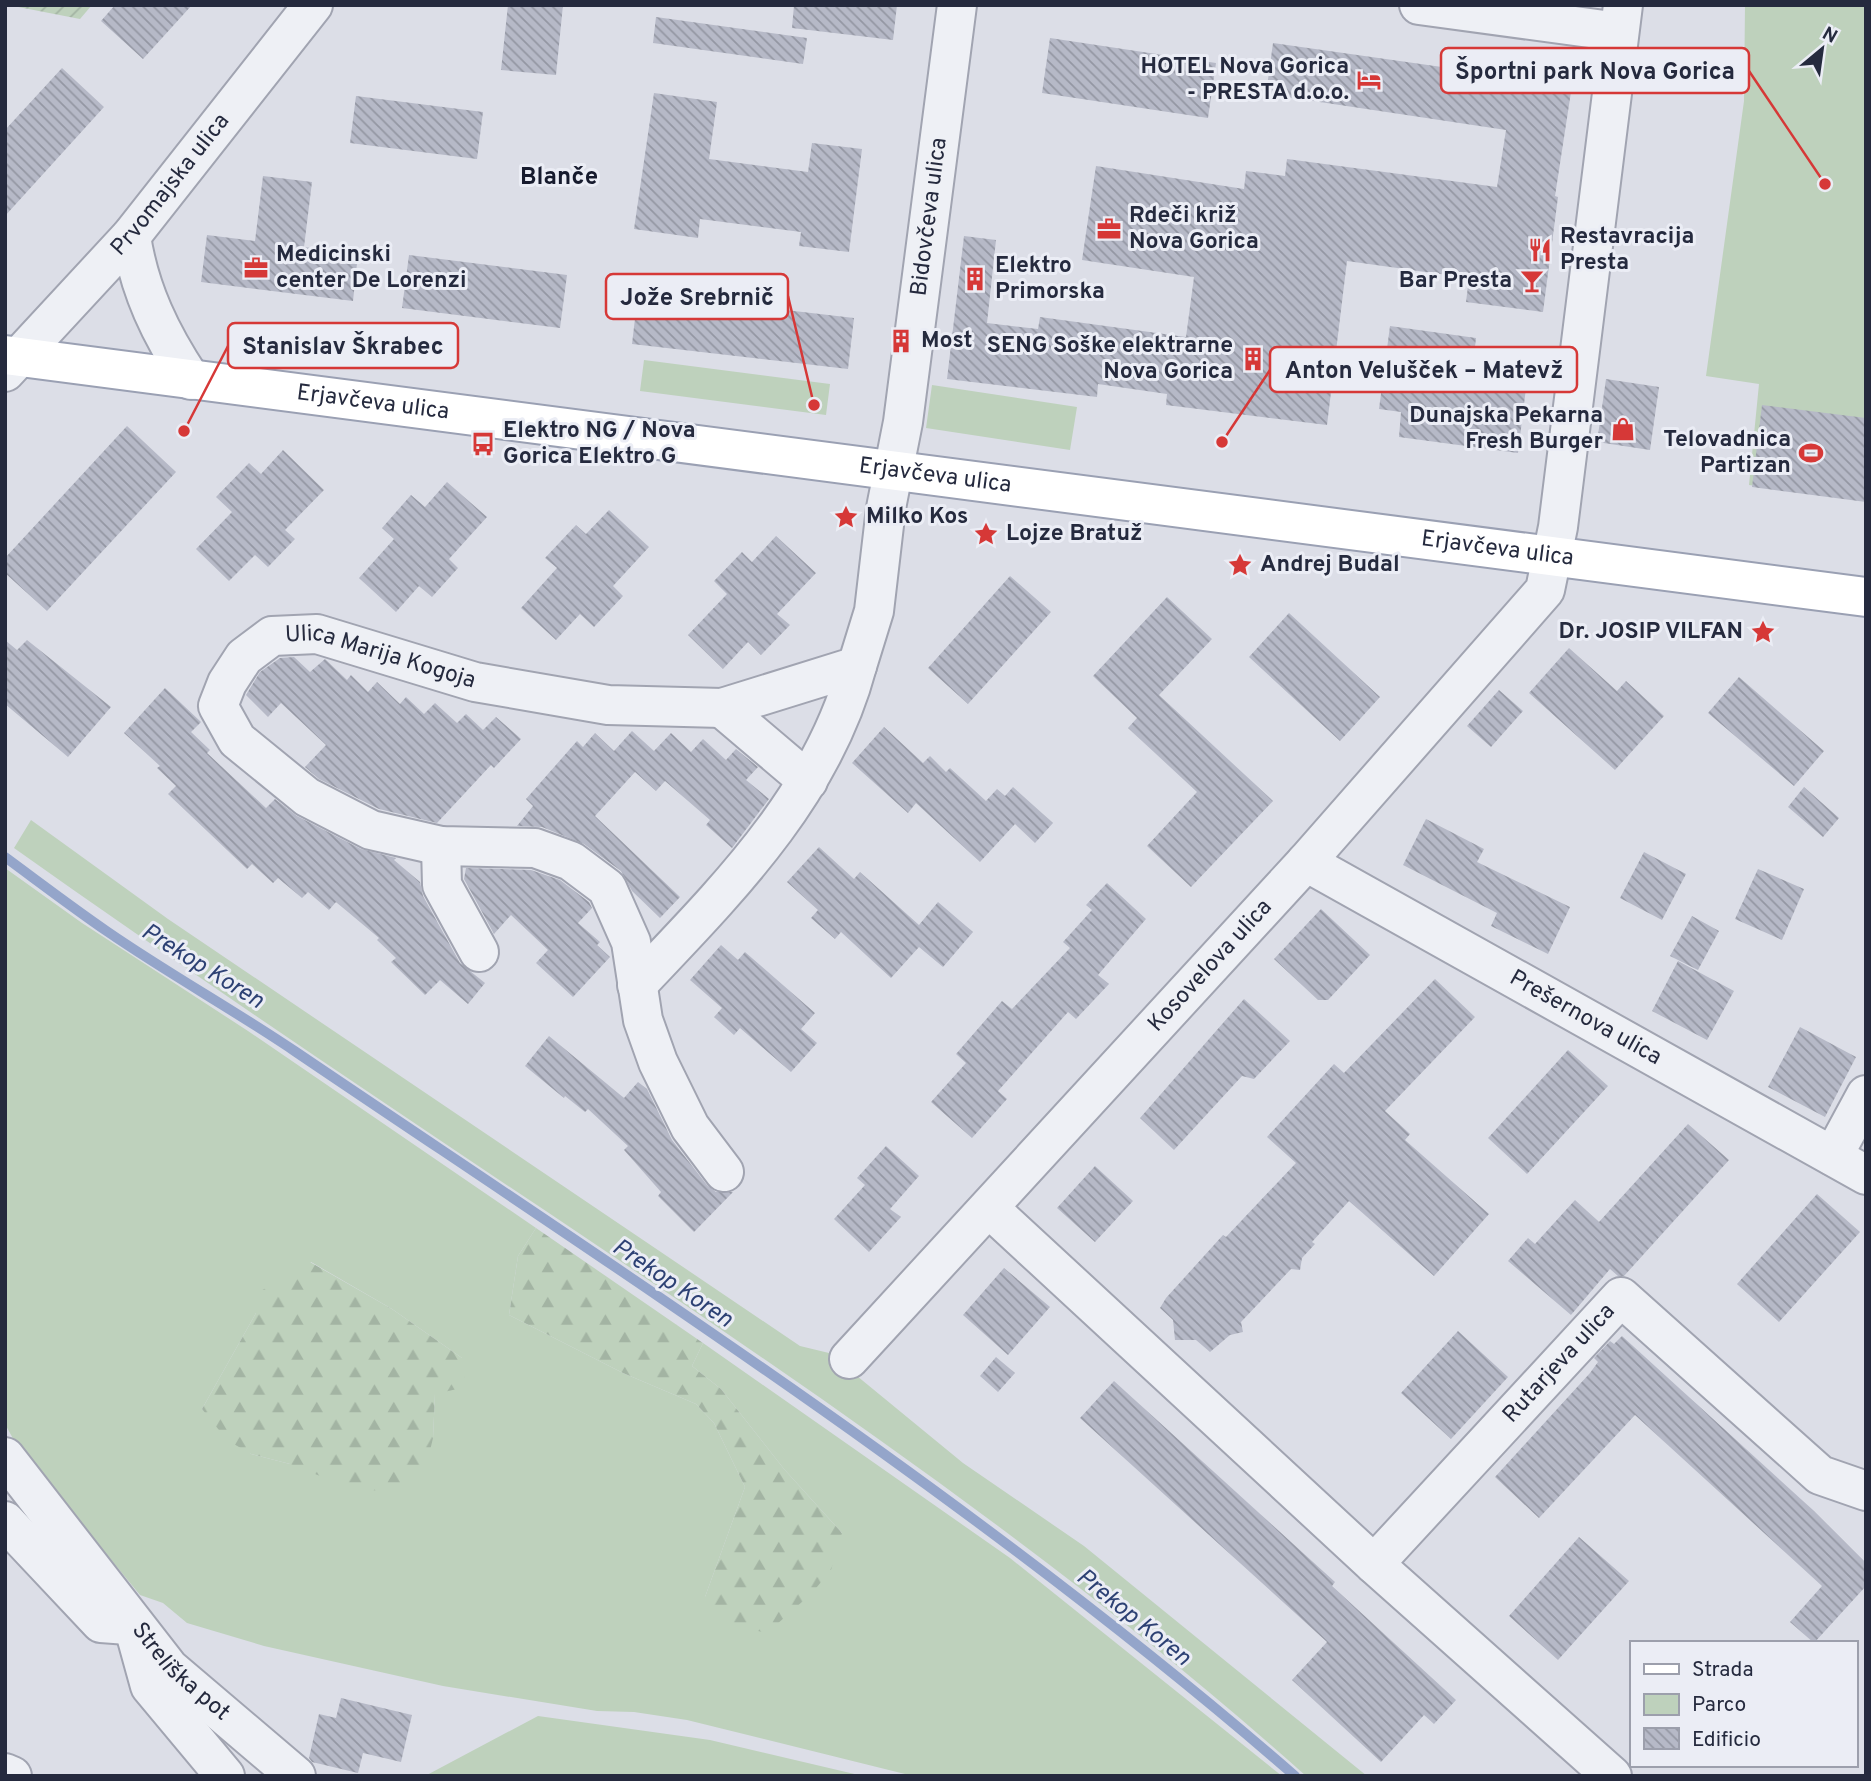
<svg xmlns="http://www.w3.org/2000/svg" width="1871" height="1781" font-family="Overpass,sans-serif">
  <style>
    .green { fill: #bed1bc; fill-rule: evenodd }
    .forest { fill: url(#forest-firs) }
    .garden { fill: url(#garden-furrows) }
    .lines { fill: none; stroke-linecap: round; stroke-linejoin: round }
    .stream { stroke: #94a5ca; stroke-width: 10 }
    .building { fill: url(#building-back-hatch) }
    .minor-casing { stroke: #a1a4b1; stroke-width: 42 }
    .major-casing { stroke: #9aa0b3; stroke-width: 42 }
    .minor { stroke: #eef0f5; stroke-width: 38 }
    .major { stroke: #fff; stroke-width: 38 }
    .labels { text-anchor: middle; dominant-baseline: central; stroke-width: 6; stroke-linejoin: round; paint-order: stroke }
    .poi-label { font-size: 23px; font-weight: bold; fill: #252a3e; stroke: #ebedf5; text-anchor: start }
    .street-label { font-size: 23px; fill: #252a3e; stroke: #ebedf5 }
    .neighbourhood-label { font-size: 24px; font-weight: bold; fill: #171b2e; stroke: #ebedf5 }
    .water-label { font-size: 24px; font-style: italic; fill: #2d4174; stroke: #ebedf5 }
    .leader { fill: none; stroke: #d63837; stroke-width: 2.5 }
    .callout-dot { fill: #d63837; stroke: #ebedf5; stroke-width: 2.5 }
    .callout { fill: #ebedf5; stroke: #d63837; stroke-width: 2.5 }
    .callout-label { font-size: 24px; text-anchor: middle; font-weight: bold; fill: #252a3e }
  </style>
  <defs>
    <pattern id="forest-firs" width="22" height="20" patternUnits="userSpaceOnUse" patternTransform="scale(1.75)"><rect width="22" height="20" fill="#bed1bc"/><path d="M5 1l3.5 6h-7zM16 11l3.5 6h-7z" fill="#a3b4a3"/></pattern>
    <pattern id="garden-furrows" width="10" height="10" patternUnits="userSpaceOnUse" patternTransform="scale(1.75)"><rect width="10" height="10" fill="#bed1bc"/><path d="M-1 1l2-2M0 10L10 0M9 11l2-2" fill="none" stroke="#a3b4a3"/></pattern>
    <pattern id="building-back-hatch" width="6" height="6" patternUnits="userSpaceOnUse" patternTransform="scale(1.75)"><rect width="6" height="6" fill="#b6b9c7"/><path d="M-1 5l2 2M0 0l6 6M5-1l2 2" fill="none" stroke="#9497a3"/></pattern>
  </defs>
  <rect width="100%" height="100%" fill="#dcdee7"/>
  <path class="green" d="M 1745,5 L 1866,5 L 1866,501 L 1749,485 L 1759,384 L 1706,376 L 1744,101 Z
    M 644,360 L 830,384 L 826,415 L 640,391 Z
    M 932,385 L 1077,407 L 1070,450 L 926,428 Z
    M 31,820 L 168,919 L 800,1346 L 829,1353 L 963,1463 L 1084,1546 L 1367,1776 L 1306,1776 C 1083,1576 837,1407 589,1240 C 396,1111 203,982 14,848 Z
    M 5,868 L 82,923 L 248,1031 L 536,1228 L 518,1256 L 509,1315 L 623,1373 L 696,1404 L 714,1423 L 745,1487 L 705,1597 L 842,1533 L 784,1469 L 721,1389 L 692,1366 L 703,1343 L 1010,1558 L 1282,1776 L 913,1776 L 687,1720 L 634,1712 L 597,1711 L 443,1686 L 264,1646 L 187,1623 L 163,1603 L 140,1595 L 16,1444 L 5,1424 ZM 311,1262 L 392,1309 L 462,1358 L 435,1393 L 433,1438 L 290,1464 L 251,1454 L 202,1409 L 256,1313 Z
    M 538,1716 L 710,1740 L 863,1776 L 425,1776 Z"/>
  <path class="forest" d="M 536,1228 L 703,1343 L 692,1366 L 721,1389 L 784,1469 L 842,1533 L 831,1570 L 812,1593 L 767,1633 L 724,1624 L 705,1597 L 745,1487 L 714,1423 L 696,1404 L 623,1373 L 509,1315 L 518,1256 Z
    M 310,1262 L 392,1309 L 462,1358 L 466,1387 L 435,1394 L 433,1438 L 424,1476 L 394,1494 L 340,1484 L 290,1464 L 251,1454 L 227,1440 L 202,1409 L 256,1313 L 254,1295 Z"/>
  <path class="garden" d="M 8,5 L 92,5 L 80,19 Z"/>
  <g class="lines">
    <path class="stream" d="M 5,857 C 39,882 73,908 108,932 C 169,974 234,1010 296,1052 C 636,1282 985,1506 1295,1776"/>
  </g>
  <path class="building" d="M 115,5 L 192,5 L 143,59 L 101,21 Z
    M 508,5 L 563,5 L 556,75 L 501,70 Z
    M 794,5 L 897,5 L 893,40 L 792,28 Z
    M 656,17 L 807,38 L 803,64 L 653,43 Z
    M 1050,38 L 1216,63 L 1208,118 L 1042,93 Z
    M 1273,43 L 1470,71 L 1470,76 L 1571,92 L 1555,196 L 1558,197 L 1543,312 L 1466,302 L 1469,278 L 1347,261 L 1327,425 L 1166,405 L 1167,394 L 1098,384 L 1097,397 L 947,379 L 964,236 L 996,240 L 987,323 L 1038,329 L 1040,317 L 1186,337 L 1194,277 L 1082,260 L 1096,166 L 1244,189 L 1246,171 L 1285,176 L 1287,159 L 1497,187 L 1506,130 L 1266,94 Z
    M 62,68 L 104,107 L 5,216 L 5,130 Z
    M 654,93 L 717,102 L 709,159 L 808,172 L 812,143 L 862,149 L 849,252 L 799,246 L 801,232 L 700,219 L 698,238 L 634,229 Z
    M 356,96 L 483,112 L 477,159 L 350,143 Z
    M 263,176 L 312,182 L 304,247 L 358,254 L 353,301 L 201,282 L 207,235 L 255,241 Z
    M 409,255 L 567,275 L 560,328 L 402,308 Z
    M 638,293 L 854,318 L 848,369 L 632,344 Z
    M 1390,326 L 1476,338 L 1471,381 L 1526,388 L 1518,453 L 1399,437 L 1401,412 L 1379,409 Z
    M 1606,379 L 1659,387 L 1650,450 L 1597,442 Z
    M 1762,405 L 1866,418 L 1866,502 L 1752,487 Z
    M 127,426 L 176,472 L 47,611 L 5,573 L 5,558 Z
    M 283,450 L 324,490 L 285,530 L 295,539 L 268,567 L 255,555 L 229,581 L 196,549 L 232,512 L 216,497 L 249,463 L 261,474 Z
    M 447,482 L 487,517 L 449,559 L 458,568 L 432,597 L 419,586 L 396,612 L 359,578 L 394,539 L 382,528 L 411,495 L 425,507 Z
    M 609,510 L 649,547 L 613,586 L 623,596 L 594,627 L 580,614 L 556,640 L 521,608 L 557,568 L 545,558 L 576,525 L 586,534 Z
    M 776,536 L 816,573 L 777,614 L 790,625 L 761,655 L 748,642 L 723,669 L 688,635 L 727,594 L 714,581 L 742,552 L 752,562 Z
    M 1010,576 L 1051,612 L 968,704 L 928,668 Z
    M 1167,597 L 1212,639 L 1159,695 L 1273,801 L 1191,887 L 1147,846 L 1197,792 L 1128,728 L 1137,718 L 1093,676 Z
    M 1289,613 L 1380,697 L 1340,741 L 1249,657 Z
    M 5,640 L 17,650 L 27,640 L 111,707 L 68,757 L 5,704 Z
    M 1569,648 L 1617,691 L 1626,681 L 1664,716 L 1615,770 L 1529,693 Z
    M 294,657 L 310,672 L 325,659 L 347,680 L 351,675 L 368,692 L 377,682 L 400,704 L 406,697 L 424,714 L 435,703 L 457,723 L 466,714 L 483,730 L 496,717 L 521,739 L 494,768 L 491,765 L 437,823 L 379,809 L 319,779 L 305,767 L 326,745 L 281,703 L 268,717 L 246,695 L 260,672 L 280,658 Z
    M 1739,677 L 1824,751 L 1794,786 L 1708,713 Z
    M 165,688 L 201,722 L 191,732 L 210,750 L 207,753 L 266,808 L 275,799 L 297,816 L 361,849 L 396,858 L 394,860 L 420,882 L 423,896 L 460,963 L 485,983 L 468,1004 L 440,980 L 425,995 L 391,962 L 396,958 L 377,940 L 379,938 L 336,902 L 329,910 L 308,892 L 302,898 L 278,878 L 273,883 L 252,864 L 247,869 L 168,794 L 176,786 L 157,768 L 160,766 L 124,733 Z
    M 1499,690 L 1523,711 L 1491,747 L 1467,726 Z
    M 884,727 L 923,763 L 930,756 L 946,772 L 950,768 L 986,801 L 997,789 L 1005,796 L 1013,787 L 1053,823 L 1035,843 L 1015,824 L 980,862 L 916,803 L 908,813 L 852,763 Z
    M 632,731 L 654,751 L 671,733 L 691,752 L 703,739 L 726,760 L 736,749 L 758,767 L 746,780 L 769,799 L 732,848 L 706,825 L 710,820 L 665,781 L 656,791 L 635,772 L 595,816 L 680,897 L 660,918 L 632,891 L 621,871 L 584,844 L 542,827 L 517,826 L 533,806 L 526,799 L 577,741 L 583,747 L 595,733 L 614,751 Z
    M 1804,787 L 1839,818 L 1823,837 L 1788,807 Z
    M 1426,819 L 1484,849 L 1477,862 L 1570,907 L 1548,954 L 1491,926 L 1497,913 L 1403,865 Z
    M 819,847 L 854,879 L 860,872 L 919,925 L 938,902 L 973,932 L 943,967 L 919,947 L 891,978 L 841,932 L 835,939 L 811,918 L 818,910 L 787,882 Z
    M 1644,852 L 1686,874 L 1662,920 L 1620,898 Z
    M 466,868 L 531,870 L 560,880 L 589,902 L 592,908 L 578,923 L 600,942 L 597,945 L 610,957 L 573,997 L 536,963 L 548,950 L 511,915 L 494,934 L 464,879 Z
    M 1758,869 L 1804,889 L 1782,940 L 1735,919 Z
    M 1107,883 L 1146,919 L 1098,975 L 1109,984 L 1076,1019 L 1068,1012 L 998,1091 L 1007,1099 L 972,1138 L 931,1102 L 966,1063 L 956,1054 L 1002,1001 L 1012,1009 L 1070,948 L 1063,942 L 1092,910 L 1086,905 Z
    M 1321,909 L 1370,955 L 1328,1000 L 1318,1000 L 1274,959 Z
    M 1692,916 L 1719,931 L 1698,970 L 1670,956 Z
    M 721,945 L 738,960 L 745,952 L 815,1013 L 801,1029 L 817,1043 L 791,1072 L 740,1028 L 734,1035 L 714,1017 L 722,1008 L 690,980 Z
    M 1678,961 L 1734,991 L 1707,1040 L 1652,1011 Z
    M 1435,979 L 1475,1017 L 1385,1111 L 1410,1134 L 1405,1140 L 1489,1214 L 1434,1276 L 1349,1201 L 1312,1242 L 1315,1244 L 1302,1258 L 1300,1270 L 1291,1269 L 1241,1322 L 1243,1332 L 1230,1335 L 1210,1352 L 1196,1340 L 1175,1340 L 1173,1320 L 1160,1308 L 1166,1298 L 1223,1235 L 1226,1237 L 1296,1163 L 1267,1137 L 1334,1064 L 1344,1073 Z
    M 1244,999 L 1290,1041 L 1254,1079 L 1242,1076 L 1174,1150 L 1140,1118 Z
    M 1800,1027 L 1856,1057 L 1825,1117 L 1768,1087 Z
    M 549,1036 L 624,1098 L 638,1082 L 647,1089 L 672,1140 L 707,1185 L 716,1192 L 733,1192 L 694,1232 L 658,1196 L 661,1192 L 624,1150 L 628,1146 L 588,1109 L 585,1112 L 565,1096 L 564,1098 L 525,1066 Z
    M 1568,1050 L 1608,1086 L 1527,1174 L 1488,1138 Z
    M 1688,1124 L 1729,1160 L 1624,1276 L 1618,1276 L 1610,1269 L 1571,1315 L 1508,1261 L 1528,1238 L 1535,1244 L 1575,1200 L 1599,1222 Z
    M 886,1146 L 919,1176 L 890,1209 L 901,1217 L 869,1252 L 834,1219 L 865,1185 L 857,1178 Z
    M 1095,1166 L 1133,1201 L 1095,1242 L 1057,1208 Z
    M 1817,1194 L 1860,1232 L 1779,1322 L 1737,1284 Z
    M 1004,1268 L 1050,1307 L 1008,1355 L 963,1315 Z
    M 1458,1331 L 1508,1377 L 1451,1439 L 1401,1393 Z
    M 1622,1336 L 1814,1511 L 1866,1563 L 1866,1586 L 1814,1643 L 1790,1622 L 1822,1586 L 1635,1415 L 1539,1518 L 1495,1477 L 1590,1373 L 1598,1362 L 1594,1358 L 1610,1341 L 1614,1344 Z
    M 996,1357 L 1015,1373 L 998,1392 L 980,1376 Z
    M 1114,1381 L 1335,1582 L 1332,1586 L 1456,1700 L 1434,1724 L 1424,1715 L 1381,1762 L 1292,1680 L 1327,1642 L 1080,1418 Z
    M 1579,1537 L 1629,1581 L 1558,1660 L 1509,1616 Z
    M 341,1698 L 412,1715 L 401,1762 L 363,1753 L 358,1773 L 312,1762 L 309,1758 L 319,1714 L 336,1718 Z"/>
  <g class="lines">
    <g class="minor-casing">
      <g id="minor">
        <path d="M 1419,5 L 1619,32"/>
        <path d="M 131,236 C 139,290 161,335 191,380"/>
        <path id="s1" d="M 5,372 L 131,236 L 313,5"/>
        <path d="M 722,708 L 808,781"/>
        <path d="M 441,846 L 442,885 L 479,952"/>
        <path id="s2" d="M 1306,862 L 1866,1175"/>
        <path d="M 637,985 C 726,891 823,795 857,666"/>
        <path d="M 1833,1156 L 1866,1095"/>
        <path id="s3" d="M 724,1172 L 690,1127 L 658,1062 L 643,1020 L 631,942 L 607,888 L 571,861 L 535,848 L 441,846 L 371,830 L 307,797 L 237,740 L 218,706 L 227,683 L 244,657 L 272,636 L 317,634 L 475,682 L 608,705 L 722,708 L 857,666 L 874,611 L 886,508 L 903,422 L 957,5"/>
        <path d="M 990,1209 L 1374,1564 L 1612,1776"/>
        <path id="s4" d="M 849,1359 L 1306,862 L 1545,590 L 1558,527 L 1623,5"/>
        <path id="s5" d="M 5,1457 L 169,1668 L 296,1776"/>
        <path d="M 5,1521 L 101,1623 L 128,1625"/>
        <path id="s6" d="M 1374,1564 L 1621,1297 L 1820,1475 L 1866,1491"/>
        <path d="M 137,1639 L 150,1686 L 225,1776"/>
        <path d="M 5,1773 L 12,1776"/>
      </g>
    </g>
    <g class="major-casing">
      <g id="major">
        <path id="s7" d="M 5,355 L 1866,597"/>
      </g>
    </g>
    <use href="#minor" class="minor"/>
    <use href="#major" class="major"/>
  </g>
  <defs>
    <g id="hotel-bare" transform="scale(1.89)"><path d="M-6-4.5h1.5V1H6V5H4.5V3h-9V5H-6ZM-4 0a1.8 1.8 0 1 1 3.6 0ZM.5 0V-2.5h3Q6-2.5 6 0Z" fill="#d63837" stroke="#ebedf5" stroke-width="2.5" paint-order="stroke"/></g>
    <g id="office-bare" transform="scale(1.89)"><path d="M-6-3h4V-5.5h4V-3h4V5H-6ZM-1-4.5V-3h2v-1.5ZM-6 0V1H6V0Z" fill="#d63837" stroke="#ebedf5" stroke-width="2.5" paint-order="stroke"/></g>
    <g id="restaurant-bare" transform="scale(1.89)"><path d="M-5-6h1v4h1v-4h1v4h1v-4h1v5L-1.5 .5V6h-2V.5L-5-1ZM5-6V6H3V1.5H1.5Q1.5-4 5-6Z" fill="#d63837" stroke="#ebedf5" stroke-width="2.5" paint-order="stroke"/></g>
    <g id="building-bare" transform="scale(1.89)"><path d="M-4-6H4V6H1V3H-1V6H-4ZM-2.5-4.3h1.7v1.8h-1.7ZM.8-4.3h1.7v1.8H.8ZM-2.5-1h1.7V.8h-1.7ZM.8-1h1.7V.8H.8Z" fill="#d63837" stroke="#ebedf5" stroke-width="2.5" paint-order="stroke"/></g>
    <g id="bar-bare" transform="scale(1.89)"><path d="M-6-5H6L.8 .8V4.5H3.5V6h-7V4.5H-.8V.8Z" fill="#d63837" stroke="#ebedf5" stroke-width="2.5" paint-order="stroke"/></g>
    <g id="shop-bare" transform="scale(1.89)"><path d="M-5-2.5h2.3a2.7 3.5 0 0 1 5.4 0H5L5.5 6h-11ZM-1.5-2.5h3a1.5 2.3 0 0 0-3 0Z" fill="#d63837" stroke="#ebedf5" stroke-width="2.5" paint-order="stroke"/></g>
    <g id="bus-bare" transform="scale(1.89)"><path d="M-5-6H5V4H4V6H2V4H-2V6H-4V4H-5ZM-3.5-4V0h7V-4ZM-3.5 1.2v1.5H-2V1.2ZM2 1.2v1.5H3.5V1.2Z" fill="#d63837" stroke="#ebedf5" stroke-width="2.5" paint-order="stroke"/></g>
    <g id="stadium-bare" transform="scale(1.89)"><path d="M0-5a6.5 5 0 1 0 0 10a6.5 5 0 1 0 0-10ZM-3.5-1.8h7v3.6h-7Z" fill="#d63837" stroke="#ebedf5" stroke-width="2.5" paint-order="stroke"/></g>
    <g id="sight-bare" transform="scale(1.89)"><path d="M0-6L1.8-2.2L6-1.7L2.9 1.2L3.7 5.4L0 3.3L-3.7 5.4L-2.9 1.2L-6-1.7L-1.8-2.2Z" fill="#d63837" stroke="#ebedf5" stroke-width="2.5" paint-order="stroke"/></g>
  </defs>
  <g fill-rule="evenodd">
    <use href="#hotel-bare" x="1369" y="80"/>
    <use href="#office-bare" x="1109" y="229"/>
    <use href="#restaurant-bare" x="1540" y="250"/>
    <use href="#office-bare" x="256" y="268"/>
    <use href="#building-bare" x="975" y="279"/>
    <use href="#bar-bare" x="1532" y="281"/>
    <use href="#building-bare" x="901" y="341"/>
    <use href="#building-bare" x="1253" y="359"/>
    <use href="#shop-bare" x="1623" y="429"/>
    <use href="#bus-bare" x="483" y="444"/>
    <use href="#stadium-bare" x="1811" y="453"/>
    <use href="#sight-bare" x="846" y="517"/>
    <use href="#sight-bare" x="986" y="534"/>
    <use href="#sight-bare" x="1240" y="565"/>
    <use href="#sight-bare" x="1763" y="632"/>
  </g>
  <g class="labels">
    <g class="poi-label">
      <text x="1349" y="67" text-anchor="end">HOTEL Nova Gorica<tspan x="1349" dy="26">- PRESTA d.o.o.</tspan></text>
      <text x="1129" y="216">Rdeči križ<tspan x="1129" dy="26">Nova Gorica</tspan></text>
      <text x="1560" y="237">Restavracija<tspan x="1560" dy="26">Presta</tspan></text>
      <text x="276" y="255">Medicinski<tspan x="276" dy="26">center De Lorenzi</tspan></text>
      <text x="995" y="266">Elektro<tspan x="995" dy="26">Primorska</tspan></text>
      <text x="1512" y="281" text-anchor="end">Bar Presta</text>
      <text x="921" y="341">Most</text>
      <text x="1233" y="346" text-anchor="end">SENG Soške elektrarne<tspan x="1233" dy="26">Nova Gorica</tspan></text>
      <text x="1603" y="416" text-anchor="end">Dunajska Pekarna<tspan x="1603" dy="26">Fresh Burger</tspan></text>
      <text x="503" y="431">Elektro NG / Nova<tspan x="503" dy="26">Gorica Elektro G</tspan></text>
      <text x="1791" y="440" text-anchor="end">Telovadnica<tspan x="1791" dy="26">Partizan</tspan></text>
      <text x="866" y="517">Milko Kos</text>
      <text x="1006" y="534">Lojze Bratuž</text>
      <text x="1260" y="565">Andrej Budal</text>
      <text x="1743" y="632" text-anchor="end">Dr. JOSIP VILFAN</text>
    </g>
    <g class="street-label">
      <text stroke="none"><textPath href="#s1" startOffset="250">Prvomajska ulica</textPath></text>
      <text stroke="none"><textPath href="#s3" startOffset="1909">Bidovčeva ulica</textPath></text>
      <text stroke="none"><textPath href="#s7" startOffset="371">Erjavčeva ulica</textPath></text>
      <text stroke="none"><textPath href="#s7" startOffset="938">Erjavčeva ulica</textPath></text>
      <text stroke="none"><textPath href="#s7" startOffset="1505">Erjavčeva ulica</textPath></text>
      <text stroke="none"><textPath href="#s3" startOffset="964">Ulica Marija Kogoja</textPath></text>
      <text stroke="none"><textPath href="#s4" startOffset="534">Kosovelova ulica</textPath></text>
      <text stroke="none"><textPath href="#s2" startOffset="320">Prešernova ulica</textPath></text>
      <text stroke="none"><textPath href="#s6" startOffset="273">Rutarjeva ulica</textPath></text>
      <text stroke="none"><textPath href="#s5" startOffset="278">Streliška pot</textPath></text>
    </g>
    <g class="neighbourhood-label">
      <text x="559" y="178">Blanče</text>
    </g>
    <g class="water-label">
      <text transform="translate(202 967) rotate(32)">Prekop Koren</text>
      <text transform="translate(672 1284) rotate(34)">Prekop Koren</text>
      <text transform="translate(1133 1618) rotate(39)">Prekop Koren</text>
    </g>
  </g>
  <path class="leader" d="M1825 184L1749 71M814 405L788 296M184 431L228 346M1222 442L1270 370"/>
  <g class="callout-dot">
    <circle cx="1825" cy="184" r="7"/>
    <circle cx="814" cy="405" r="7"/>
    <circle cx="184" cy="431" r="7"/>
    <circle cx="1222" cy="442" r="7"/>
  </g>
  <g class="callout">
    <rect x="1441" y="48" width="308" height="45" rx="7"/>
    <rect x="606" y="274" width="182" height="45" rx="7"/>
    <rect x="228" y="323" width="230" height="45" rx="7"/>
    <rect x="1270" y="347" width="307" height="45" rx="7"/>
  </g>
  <g class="callout-label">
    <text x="1595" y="79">Športni park Nova Gorica</text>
    <text x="697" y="305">Jože Srebrnič</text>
    <text x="343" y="354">Stanislav Škrabec</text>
    <text x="1424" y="378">Anton Velušček – Matevž</text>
  </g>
  <rect width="1871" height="1781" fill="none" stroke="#252a3e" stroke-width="14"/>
  <rect x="1630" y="1641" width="228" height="126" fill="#ebedf5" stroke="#9c9fac" stroke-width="2"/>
  <rect x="1644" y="1664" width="35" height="10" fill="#ffffff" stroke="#9c9fac" stroke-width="2"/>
  <text x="1692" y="1676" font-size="21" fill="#252a3e">Strada</text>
  <rect x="1644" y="1694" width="35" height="21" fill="#bed1bc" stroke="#9c9fac" stroke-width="2"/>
  <text x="1692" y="1711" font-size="21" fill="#252a3e">Parco</text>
  <rect x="1644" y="1728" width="35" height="21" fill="url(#building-back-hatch)" stroke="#9c9fac" stroke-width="2"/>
  <text x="1692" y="1746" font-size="21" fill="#252a3e">Edificio</text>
  <g transform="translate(1822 49) rotate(29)" stroke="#ebedf5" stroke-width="5" paint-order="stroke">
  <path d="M0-5L12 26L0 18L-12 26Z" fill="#252a3e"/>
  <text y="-10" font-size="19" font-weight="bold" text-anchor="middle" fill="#252a3e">N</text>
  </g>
</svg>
